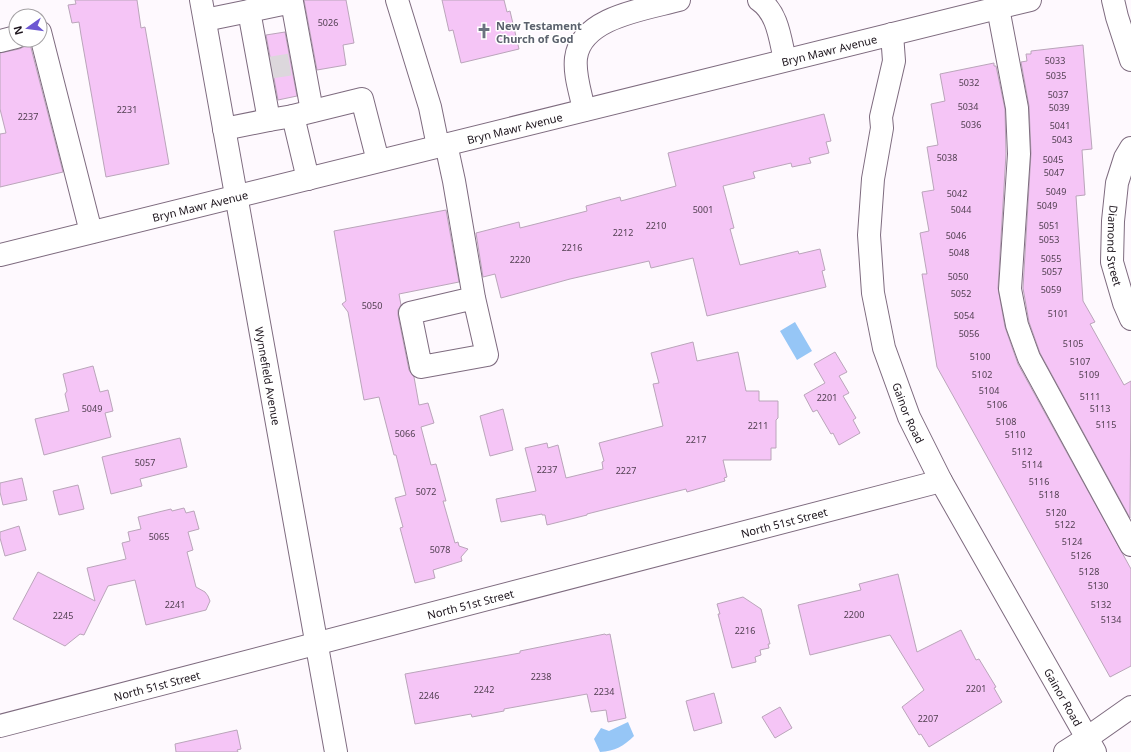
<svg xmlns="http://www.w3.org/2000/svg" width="1131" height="752" font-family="'Noto Sans',sans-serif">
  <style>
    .water { fill: #96c6f6 }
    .building { fill: #f5c5f6; stroke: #baa5ba }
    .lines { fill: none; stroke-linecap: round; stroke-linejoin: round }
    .minor-tunnel { stroke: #dcd7dc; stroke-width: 22; stroke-dasharray: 22 11; stroke-linecap: butt }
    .minor-casing { stroke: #7e6b7f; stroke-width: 24 }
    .minor { stroke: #fff; stroke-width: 22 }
    .labels { text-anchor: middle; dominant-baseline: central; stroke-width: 3; stroke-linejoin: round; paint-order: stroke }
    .number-label { font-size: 9px; fill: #524052 }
    .worship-label { font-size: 11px; font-weight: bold; fill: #5b616d; stroke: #fff; text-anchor: start }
    .street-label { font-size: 11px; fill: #1c141c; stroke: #fff }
  </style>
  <rect width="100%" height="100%" fill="#fef9fe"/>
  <path class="water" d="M 795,322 L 812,351 L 797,360 L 780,331 Z
    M 628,722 L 634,736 C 624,746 615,751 600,752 L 594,739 L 601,728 L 609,731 Z"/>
  <path class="building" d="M 75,0 L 137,0 L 141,28 L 145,27 L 169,164 L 106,177 L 81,35 L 79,22 L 72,23 L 68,5 L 76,4 Z
    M 304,0 L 346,0 L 354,43 L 343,45 L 346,65 L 317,70 Z
    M 442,0 L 504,0 L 507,12 L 510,11 L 519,49 L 461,63 L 453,30 L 449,31 Z
    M 285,32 L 297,96 L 278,100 L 266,35 Z
    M 30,44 L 63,172 L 0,187 L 0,134 L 6,133 L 0,109 L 0,53 L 19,49 Z
    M 1083,45 L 1092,149 L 1082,150 L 1085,195 L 1076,196 L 1083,301 L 1095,322 L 1090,324 L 1124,385 L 1131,381 L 1130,518 L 1040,353 L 1029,322 L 1023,288 L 1031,153 L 1029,106 L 1021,62 L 1027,61 L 1026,54 L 1031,54 L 1031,51 Z
    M 994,63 L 994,66 L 996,66 L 1005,109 L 1006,154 L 998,288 L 1005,327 L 1018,364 L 1131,569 L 1131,666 L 1110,677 L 937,367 L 922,274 L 927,274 L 920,233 L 929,231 L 922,192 L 934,190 L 927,147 L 938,145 L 931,104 L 945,101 L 940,74 Z
    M 824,114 L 831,141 L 826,142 L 829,153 L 809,158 L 811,163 L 792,167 L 791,163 L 753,172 L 755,178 L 723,186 L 734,228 L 730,229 L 740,265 L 798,251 L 799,254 L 820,249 L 825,270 L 822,271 L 826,287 L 707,316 L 693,258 L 651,268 L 649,261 L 570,279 L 501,298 L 495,274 L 483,277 L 476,233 L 519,222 L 520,228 L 587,211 L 586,206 L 620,197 L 621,201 L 676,186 L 668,153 Z
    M 446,210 L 459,282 L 399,294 L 401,305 L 398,310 L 398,315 L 409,370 L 414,377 L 419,405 L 428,403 L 434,423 L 421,427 L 431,465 L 436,464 L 446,501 L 443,501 L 455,543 L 458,542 L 459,546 L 468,549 L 461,557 L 462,561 L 433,570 L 435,578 L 415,583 L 400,528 L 403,527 L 395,498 L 406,495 L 396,455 L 394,455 L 379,397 L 364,400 L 348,312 L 342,304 L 346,301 L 334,231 Z
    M 693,342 L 697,361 L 738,352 L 746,391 L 759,391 L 759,401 L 778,401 L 778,418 L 776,420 L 776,448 L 771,448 L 771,460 L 723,460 L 727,477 L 724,478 L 725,481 L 687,492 L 686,489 L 587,514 L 587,515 L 547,525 L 545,515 L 542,515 L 542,514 L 501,522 L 496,499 L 536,491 L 525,448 L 547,443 L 548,448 L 558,445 L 566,478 L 603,469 L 602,462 L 604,461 L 599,443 L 663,426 L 653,384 L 659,383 L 651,353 Z
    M 835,352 L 847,372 L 839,376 L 849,393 L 843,396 L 856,418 L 853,420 L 860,433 L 839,445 L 833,433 L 831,434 L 817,410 L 813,412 L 804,395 L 825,383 L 814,364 Z
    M 93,366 L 100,392 L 108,390 L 113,411 L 105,413 L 111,437 L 44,455 L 35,419 L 69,411 L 65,394 L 67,391 L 63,374 Z
    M 503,409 L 513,450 L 490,456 L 480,416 Z
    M 180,438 L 187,467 L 140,479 L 142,486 L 111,494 L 102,457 Z
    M 22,478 L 27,500 L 3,505 L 0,492 L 0,483 Z
    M 78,485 L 84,509 L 59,515 L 53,491 Z
    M 184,508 L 186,513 L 194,511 L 199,529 L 188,532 L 193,550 L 187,552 L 196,587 L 205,592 L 208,596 L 210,601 L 206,610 L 146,625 L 135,580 L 108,586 L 84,635 L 80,634 L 65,646 L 13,619 L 38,572 L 95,601 L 87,568 L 126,559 L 122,543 L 130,541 L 128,532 L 141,529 L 138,517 L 171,509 L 172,511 Z
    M 19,526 L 26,550 L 5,556 L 0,538 L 0,532 Z
    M 898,574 L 917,652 L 961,630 L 976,660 L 979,659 L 996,687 L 994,688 L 1002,702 L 929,747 L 921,734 L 919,735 L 902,707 L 924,690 L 890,635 L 810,655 L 798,605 L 861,590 L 859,584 Z
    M 743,597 L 761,609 L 770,644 L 768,644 L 769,648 L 760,650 L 761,655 L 755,657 L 756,662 L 732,668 L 718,614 L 720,614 L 717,604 Z
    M 605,634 L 606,635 L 610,634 L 626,718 L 608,722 L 606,710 L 591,712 L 587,694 L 504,709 L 504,711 L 472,717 L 471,714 L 415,724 L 405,674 L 520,653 L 520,651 Z
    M 714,693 L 722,723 L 694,731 L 686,701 Z
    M 780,707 L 792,728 L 775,738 L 762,717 Z
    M 237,730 L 241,749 L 237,750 L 238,752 L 176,752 L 175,744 Z"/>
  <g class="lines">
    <path class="minor-tunnel" d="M 268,68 L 293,64"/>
    <g class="minor-casing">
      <g id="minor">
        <path id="s1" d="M 201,0 L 336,752"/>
        <path d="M 397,0 L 430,107 L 438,146"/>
        <path d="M 759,0 C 778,13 780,39 785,60"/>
        <path d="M 1113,0 L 1117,17 L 1131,60"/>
        <path d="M 998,8 L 1017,108 L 1019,154 L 1010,289 L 1017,325 L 1029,358 L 1131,545"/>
        <path d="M 205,20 L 249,11"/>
        <path d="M 40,32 L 91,232"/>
        <path id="s2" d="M 892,34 L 894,61 L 881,117 L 882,128 L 873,179 L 869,235 L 873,293 L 884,348 L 909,417 L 941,481 L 1095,752"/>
        <path d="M 0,41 L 16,37"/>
        <path d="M 584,110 C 581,94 574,75 576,58 C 581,17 646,9 679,0"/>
        <path d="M 293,116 L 308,179"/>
        <path d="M 269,120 L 249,11 L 292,2 L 312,111"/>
        <path d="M 224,129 L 269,120 L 293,116 L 362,99 L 378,161"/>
        <path d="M 446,144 L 454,181 L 474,298 L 487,355 L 421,367 L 410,313 L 474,298"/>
        <path id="s3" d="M 1131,148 L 1125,158 L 1117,183 L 1113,221 L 1112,262 L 1124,303 L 1131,319"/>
        <path id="s4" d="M 0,255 L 1030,0"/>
        <path id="s5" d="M 0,726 L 941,481"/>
        <path d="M 1065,752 L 1087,738 L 1131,707"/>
      </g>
    </g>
    <use href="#minor" class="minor"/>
  </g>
  <defs>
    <g id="church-bare" transform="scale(1.2)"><path d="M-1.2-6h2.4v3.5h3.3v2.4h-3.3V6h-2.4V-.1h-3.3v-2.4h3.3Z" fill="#6b7280" stroke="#fff" stroke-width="2.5" paint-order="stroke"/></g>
  </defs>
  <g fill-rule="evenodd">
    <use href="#church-bare" x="484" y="31"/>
  </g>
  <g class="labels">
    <g class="number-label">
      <text x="328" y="22">5026</text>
      <text x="1055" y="60">5033</text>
      <text x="1056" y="75">5035</text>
      <text x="969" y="82">5032</text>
      <text x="1058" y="94">5037</text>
      <text x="968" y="106">5034</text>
      <text x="1059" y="107">5039</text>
      <text x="127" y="109">2231</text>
      <text x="28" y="116">2237</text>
      <text x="971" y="124">5036</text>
      <text x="1060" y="125">5041</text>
      <text x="1062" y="139">5043</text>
      <text x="947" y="157">5038</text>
      <text x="1053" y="159">5045</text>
      <text x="1054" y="172">5047</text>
      <text x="1056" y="191">5049</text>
      <text x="957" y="193">5042</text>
      <text x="1047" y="205">5049</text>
      <text x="703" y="209">5001</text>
      <text x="961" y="209">5044</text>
      <text x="656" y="225">2210</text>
      <text x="1049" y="225">5051</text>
      <text x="623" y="232">2212</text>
      <text x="956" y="235">5046</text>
      <text x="1049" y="239">5053</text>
      <text x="572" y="247">2216</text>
      <text x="959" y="252">5048</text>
      <text x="1051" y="258">5055</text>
      <text x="520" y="259">2220</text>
      <text x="1052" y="271">5057</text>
      <text x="958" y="276">5050</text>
      <text x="1051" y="289">5059</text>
      <text x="961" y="293">5052</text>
      <text x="372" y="305">5050</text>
      <text x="1058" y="313">5101</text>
      <text x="964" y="315">5054</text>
      <text x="969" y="333">5056</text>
      <text x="1073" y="343">5105</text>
      <text x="980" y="356">5100</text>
      <text x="1080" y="361">5107</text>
      <text x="982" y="374">5102</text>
      <text x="1089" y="374">5109</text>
      <text x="989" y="390">5104</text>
      <text x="1090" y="396">5111</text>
      <text x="827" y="397">2201</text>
      <text x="997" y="404">5106</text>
      <text x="92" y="408">5049</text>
      <text x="1100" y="408">5113</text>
      <text x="1006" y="421">5108</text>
      <text x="1106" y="424">5115</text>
      <text x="758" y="425">2211</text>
      <text x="405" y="433">5066</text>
      <text x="1015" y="434">5110</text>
      <text x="696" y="439">2217</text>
      <text x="1022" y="451">5112</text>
      <text x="145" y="462">5057</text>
      <text x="1032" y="464">5114</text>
      <text x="547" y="469">2237</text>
      <text x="626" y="470">2227</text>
      <text x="1039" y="481">5116</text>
      <text x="426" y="491">5072</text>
      <text x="1049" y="494">5118</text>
      <text x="1056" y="512">5120</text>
      <text x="1065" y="524">5122</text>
      <text x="159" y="536">5065</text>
      <text x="1072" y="541">5124</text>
      <text x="440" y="549">5078</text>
      <text x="1081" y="555">5126</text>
      <text x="1089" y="571">5128</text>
      <text x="1098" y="585">5130</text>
      <text x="175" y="604">2241</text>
      <text x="1101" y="604">5132</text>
      <text x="854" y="614">2200</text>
      <text x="63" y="615">2245</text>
      <text x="1111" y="619">5134</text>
      <text x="745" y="630">2216</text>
      <text x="541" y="676">2238</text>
      <text x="976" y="688">2201</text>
      <text x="484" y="689">2242</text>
      <text x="604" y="691">2234</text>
      <text x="429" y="695">2246</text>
      <text x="928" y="718">2207</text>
    </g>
    <g class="worship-label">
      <text x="496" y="25">New Testament<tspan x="496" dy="13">Church of God</tspan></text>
    </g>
    <g class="street-label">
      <text stroke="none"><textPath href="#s4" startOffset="854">Bryn Mawr Avenue</textPath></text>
      <text stroke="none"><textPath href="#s4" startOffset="530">Bryn Mawr Avenue</textPath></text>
      <text stroke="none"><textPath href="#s4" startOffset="206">Bryn Mawr Avenue</textPath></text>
      <text stroke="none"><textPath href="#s3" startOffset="101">Diamond Street</textPath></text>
      <text stroke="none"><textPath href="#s1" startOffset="382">Wynnefield Avenue</textPath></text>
      <text stroke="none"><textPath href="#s2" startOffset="387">Gainor Road</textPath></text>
      <text stroke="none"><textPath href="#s5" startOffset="810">North 51st Street</textPath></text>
      <text stroke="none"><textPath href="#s5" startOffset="486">North 51st Street</textPath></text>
      <text stroke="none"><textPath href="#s5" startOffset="162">North 51st Street</textPath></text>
      <text stroke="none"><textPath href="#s2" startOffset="711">Gainor Road</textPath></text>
    </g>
  </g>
  <g transform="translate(28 28) rotate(256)"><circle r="19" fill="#ffffff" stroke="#a4a1a4"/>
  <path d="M0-3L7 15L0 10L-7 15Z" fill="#6d58d2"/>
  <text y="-6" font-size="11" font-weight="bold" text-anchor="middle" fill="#1c141c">N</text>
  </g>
</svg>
